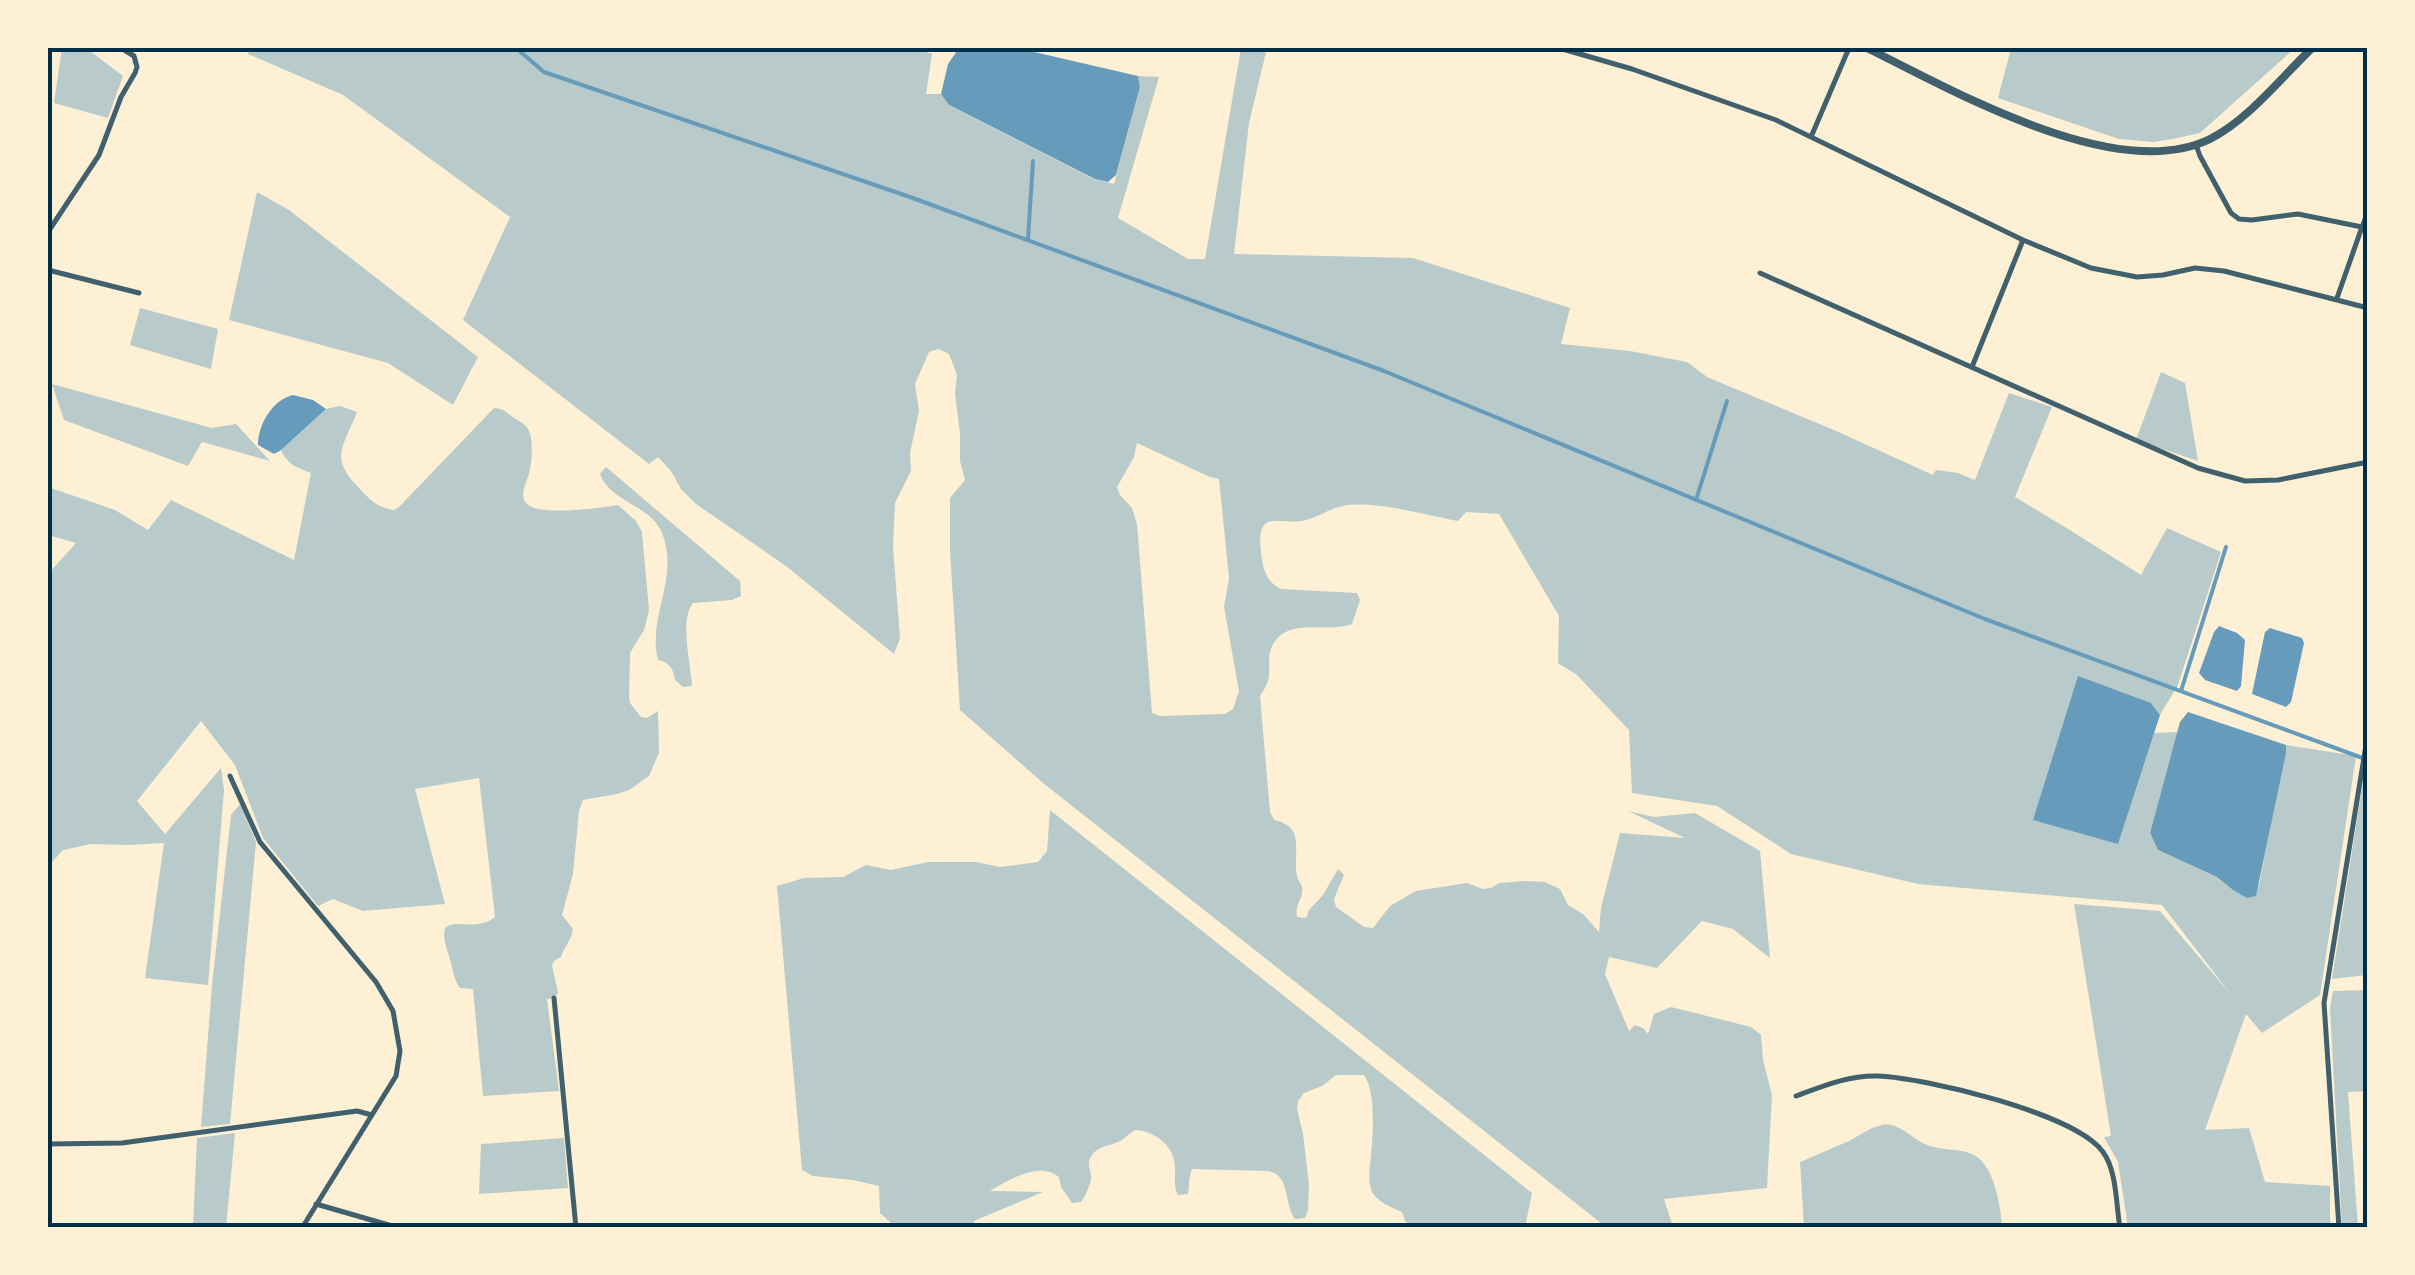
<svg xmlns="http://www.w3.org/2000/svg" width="2415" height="1275" font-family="'IBM Plex Sans',sans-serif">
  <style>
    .green { fill: #b9caca; fill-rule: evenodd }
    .water { fill: #669bbc }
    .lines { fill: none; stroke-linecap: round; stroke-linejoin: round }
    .stream { stroke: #669bbc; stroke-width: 4 }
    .minor { stroke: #3f606c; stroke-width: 5 }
    .tertiary { stroke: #3f606c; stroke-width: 8 }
    .neatline { fill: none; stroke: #003049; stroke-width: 4 }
  </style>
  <rect width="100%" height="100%" fill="#fdf0d5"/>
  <path class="green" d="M 62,48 L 86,48 L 123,76 L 108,118 L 54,103 Z
    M 250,48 L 914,48 L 932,54 L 926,94 L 941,94 L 950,106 L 1094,179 L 1114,184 L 1140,87 L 1138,76 L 1159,77 L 1118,218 L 1188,259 L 1205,259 L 1241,48 L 1267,48 L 1249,123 L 1234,254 L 1413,258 L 1570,308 L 1561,344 L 1630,351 L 1687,362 L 1707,377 L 1834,430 L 1933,475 L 1936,470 L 1958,473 L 1975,480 L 2009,393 L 2052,407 L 2015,497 L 2073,532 L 2141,575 L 2167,528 L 2221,552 L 2178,685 L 2160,715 L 2151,703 L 2118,843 L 2154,733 L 2178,732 L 2150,833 L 2158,850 L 2217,877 L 2233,890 L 2259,886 L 2286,745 L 2356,756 L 2320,995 L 2262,1033 L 2246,1014 L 2205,1130 L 2249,1128 L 2265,1182 L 2330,1186 L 2330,1227 L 2128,1227 L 2118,1162 L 2104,1137 L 2111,1136 L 2074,904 L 2160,911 L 2232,996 L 2162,905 L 1918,884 L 1791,854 L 1717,806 L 1632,793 L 1629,730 L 1577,675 L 1558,663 L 1559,616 L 1499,514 L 1466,512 L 1458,521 C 1426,515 1373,500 1343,506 C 1330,508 1319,517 1306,520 C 1284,527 1255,505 1261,551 C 1262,567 1266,582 1281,589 L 1357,593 L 1360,600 L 1352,624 C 1327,634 1284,615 1271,649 C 1267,659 1271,671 1268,681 C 1266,687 1263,691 1260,696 L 1270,812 L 1274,820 C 1307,827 1292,853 1297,876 C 1299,885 1303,882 1302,893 C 1300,903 1295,906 1297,917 L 1306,918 L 1309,910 L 1323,895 L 1338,869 L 1344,875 L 1334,899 L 1336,907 L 1364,927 L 1373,928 L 1390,906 L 1416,891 L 1467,883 L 1483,889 L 1491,888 L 1499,883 L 1526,881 L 1545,882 L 1560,889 L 1568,905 L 1583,914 L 1599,932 L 1601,908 L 1620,833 L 1685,838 L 1628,811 L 1654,817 L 1695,813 L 1760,851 L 1770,958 L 1733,929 L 1702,921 L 1657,968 L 1609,957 L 1605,974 L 1629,1031 L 1635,1025 L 1643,1028 L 1648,1034 L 1654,1014 L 1671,1007 L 1751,1027 L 1761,1035 L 1763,1060 L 1772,1095 L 1767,1188 L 1664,1199 L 1673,1227 L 1606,1227 L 1043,783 L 960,710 L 950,551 L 950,498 L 965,480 L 960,461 L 960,433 L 955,394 L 957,375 L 949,354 L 938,349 L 929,352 L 915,384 L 919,411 L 910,453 L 911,471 L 895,503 L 893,547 L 900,638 L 894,654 L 786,566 L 696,504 L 681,489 L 671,471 L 658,457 L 649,464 L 463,320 L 510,217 L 343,95 L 248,54 ZM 1137,443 L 1210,477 L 1219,479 L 1229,578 L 1224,607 L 1239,691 L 1233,709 L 1225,714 L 1160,716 L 1152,713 L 1137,524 L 1132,508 L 1120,495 L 1117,487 L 1134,457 Z
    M 2011,48 L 2295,48 L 2200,133 L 2173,139 L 2153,142 L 2119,139 L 1998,98 Z
    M 257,192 L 289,210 L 478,357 L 453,405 L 388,363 L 229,320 Z
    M 140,308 L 218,329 L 211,369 L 130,345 Z
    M 2161,372 L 2185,383 L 2198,461 L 2136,440 Z
    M 52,384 L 212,428 L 236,424 L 270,461 L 202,442 L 188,466 L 64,420 Z
    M 340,406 L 357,412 C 342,450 329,458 361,490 C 371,501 379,508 394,510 L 399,507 L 494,408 C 504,409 506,412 514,418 C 521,422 528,425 530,434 C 533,443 532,464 529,473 C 527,482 519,494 526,503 C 536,517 601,508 618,505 L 636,521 L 642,532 L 649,611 L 644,630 L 630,653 L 629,697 L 630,703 L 641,717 L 647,718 L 658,711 L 659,753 L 649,776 L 629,790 L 617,794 L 583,800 L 579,811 L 573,874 L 562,915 L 573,929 C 572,939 564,947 561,957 L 555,960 L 552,965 L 558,993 L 554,998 L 547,999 L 559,1091 L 483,1096 L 473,989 L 460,988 C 453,979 453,967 449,956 C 430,902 470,938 495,917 L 479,778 L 415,789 L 445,904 L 363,911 L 333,899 L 318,906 L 263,838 L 235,765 L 201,721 L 137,801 L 165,834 L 221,768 L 224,790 L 208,985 L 145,978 L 164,843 L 129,845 L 91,844 L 63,850 L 48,866 L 48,574 L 76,543 L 48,535 L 48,487 L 115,510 L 148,530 L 171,500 L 294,560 L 311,473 C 296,467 288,465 281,450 L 326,409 Z
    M 606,467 L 740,581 L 741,596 L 732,600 L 693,603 C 679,620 691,664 692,686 L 683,687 L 675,680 C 673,668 670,663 658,660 C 647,616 680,579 662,533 C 650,504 611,503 600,474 Z
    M 2366,762 L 2367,975 L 2332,979 Z
    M 240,804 L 256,842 L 230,1124 L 201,1127 L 212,985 L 231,815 Z
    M 1050,810 L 1532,1193 L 1525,1227 L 1411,1227 L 1405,1221 L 1402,1212 C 1368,1198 1367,1191 1371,1156 C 1373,1135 1376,1091 1364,1075 L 1336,1075 L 1322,1086 L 1304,1093 L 1298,1101 L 1297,1109 L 1303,1134 L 1309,1185 L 1308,1210 L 1305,1218 L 1295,1219 C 1283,1202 1291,1175 1268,1171 L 1192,1169 C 1188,1178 1190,1185 1188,1194 L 1178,1195 C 1172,1183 1177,1173 1174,1160 C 1170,1142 1152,1131 1135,1130 C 1130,1133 1126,1137 1122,1140 C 1112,1146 1099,1145 1092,1155 C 1085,1164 1092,1170 1091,1179 C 1090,1185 1085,1197 1081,1202 L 1072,1203 L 1061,1187 L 1059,1177 C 1038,1161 1009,1180 990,1191 L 1043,1192 L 974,1221 L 974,1227 L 891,1227 L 890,1222 L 880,1213 L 879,1186 L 853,1180 L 813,1176 L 802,1170 L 777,886 L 804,878 L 843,877 L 866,865 L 891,870 L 928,862 L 976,862 L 1000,867 L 1038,862 L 1047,851 Z
    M 2367,990 L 2367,1091 L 2348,1092 L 2358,1227 L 2342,1227 L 2330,1009 L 2333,991 Z
    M 1885,1124 C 1902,1125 1911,1138 1927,1145 C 1942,1151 1960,1148 1974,1155 C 1994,1165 2001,1207 2002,1227 L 1804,1227 L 1800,1162 L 1849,1141 L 1872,1128 Z
    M 235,1133 L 226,1227 L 193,1227 L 197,1138 Z
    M 564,1138 L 568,1188 L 479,1194 L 481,1144 Z"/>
  <path class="water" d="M 959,48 L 1017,48 L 1138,76 L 1140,87 L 1116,175 L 1108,182 L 1095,179 L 949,105 L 941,94 L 948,64 Z
    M 293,395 L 313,400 L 326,409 L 281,450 L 274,454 L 258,445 C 258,425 272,400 293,395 Z
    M 2219,626 L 2237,633 L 2245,640 L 2241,686 L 2237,691 L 2205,680 L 2199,673 L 2214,632 Z
    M 2270,628 L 2302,638 L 2304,643 L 2291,702 L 2286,707 L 2252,694 L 2265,632 Z
    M 2078,676 L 2151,703 L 2160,715 L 2118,844 L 2033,820 Z
    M 2188,712 L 2286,745 L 2286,753 L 2256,896 L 2247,898 L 2233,890 L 2217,877 L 2158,850 L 2150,833 L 2180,722 Z"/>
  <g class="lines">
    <path class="stream" d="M 516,48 L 544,72 L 910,197 L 1384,371 L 1985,619 L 2368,760
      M 1028,239 L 1033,161
      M 1696,500 L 1727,401
      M 2181,691 L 2226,547"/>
    <path class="minor" d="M 1559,48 L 1632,69 L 1776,120 L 2023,240 L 2091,268 L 2137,277 L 2163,275 L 2195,268 L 2224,271 L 2368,308
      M 1811,137 L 1849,48
      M 2196,145 L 2200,156 L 2231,213 L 2239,219 L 2252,220 L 2298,214 L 2362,227 L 2337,298
      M 2362,227 L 2368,212
      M 48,232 L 99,155 L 121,97 L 135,73 L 137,67 L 134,56 L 121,48
      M 48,270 L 139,293
      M 1760,273 L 2198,468 L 2245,481 L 2278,480 L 2368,462
      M 1972,367 L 2023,240
      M 230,776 L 260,842 L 376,982 L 393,1011 L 400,1051 L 396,1076 L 302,1228
      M 554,998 L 576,1228
      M 1796,1096 C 1823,1086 1849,1075 1878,1076 C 1926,1078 2075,1113 2103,1152 C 2117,1171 2116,1205 2120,1228
      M 48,1144 L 122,1143 L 357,1111 L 372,1115
      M 316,1204 L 399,1228
      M 2339,1228 L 2324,1003 L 2368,733"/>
    <path class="tertiary" d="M 1867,48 C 1952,90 2117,185 2210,139 C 2248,120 2282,77 2312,48"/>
  </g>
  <rect width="2415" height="1275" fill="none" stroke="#fdf0d5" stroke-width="100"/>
  <rect x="50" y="50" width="2315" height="1175" class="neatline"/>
</svg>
